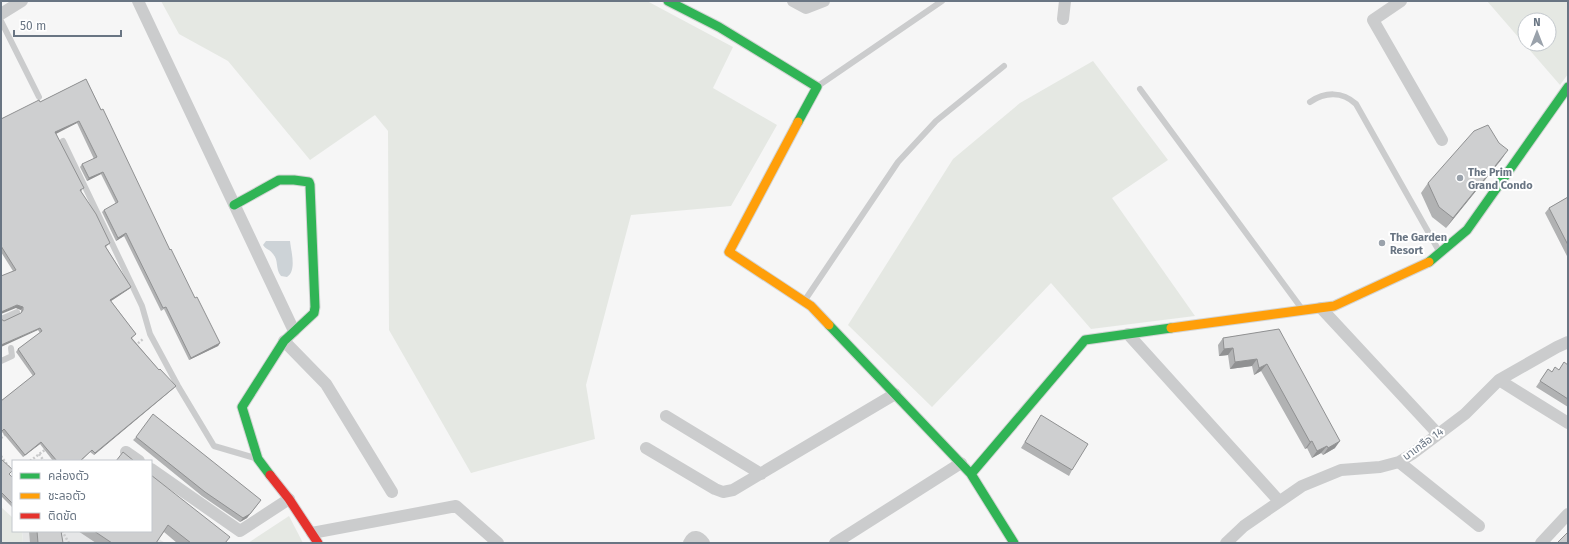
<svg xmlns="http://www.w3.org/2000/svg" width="1569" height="544" font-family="'Fira Sans','Noto Sans Thai',sans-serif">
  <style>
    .built { fill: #e5e6e7 }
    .green { fill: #e5e8e3; fill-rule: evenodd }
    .water { fill: #cdd3d7 }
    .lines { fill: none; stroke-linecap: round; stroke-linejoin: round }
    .fast-casing { stroke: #d3d4d4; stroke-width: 11 }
    .slow-casing { stroke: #d3d4d4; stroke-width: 11 }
    .jam-casing { stroke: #d3d4d4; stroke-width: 11 }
    .path { stroke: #c9cacb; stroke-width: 2.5; stroke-dasharray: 2 2; stroke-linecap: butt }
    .lane { stroke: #cbcccd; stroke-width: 6 }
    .street { stroke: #cbcccd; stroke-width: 12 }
    .fast { stroke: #30b455; stroke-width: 9 }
    .slow { stroke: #ff9f0a; stroke-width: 9 }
    .jam { stroke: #e5322d; stroke-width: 9 }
    .wall { fill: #b1b2b3 }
    .shaded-wall { fill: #909192 }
    .building { fill: #cecfd0; stroke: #909192 }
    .poi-dot { fill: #9aa2ab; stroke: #fff; stroke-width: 1.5 }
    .labels { text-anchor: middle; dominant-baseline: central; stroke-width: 4; stroke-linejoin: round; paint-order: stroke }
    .poi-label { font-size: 11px; font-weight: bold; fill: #697583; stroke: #fff; text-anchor: start }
    .street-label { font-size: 11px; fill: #697583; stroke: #fff }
  </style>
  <rect width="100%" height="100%" fill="#f6f6f6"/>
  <path class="built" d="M 22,531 L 147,531 L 165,543 L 23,543 Z"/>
  <path class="green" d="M 161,1 L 647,1 L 733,47 L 713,88 L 777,125 L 731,206 L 631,215 L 586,385 L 595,439 L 471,473 L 389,330 L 388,131 L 375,115 L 310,160 L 228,61 L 179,34 Z
    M 1487,1 L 1568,1 L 1568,74 L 1560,85 ZM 1525,20 L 1549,20 L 1549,44 L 1525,44 Z
    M 1093,61 L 1168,160 L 1112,198 L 1195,316 L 1091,329 L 1051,283 L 932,407 L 848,325 L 953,159 L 1020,103 Z
    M 1,507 L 13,518 L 13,531 L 22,531 L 23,543 L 1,543 Z
    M 289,516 L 303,543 L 248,543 Z"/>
  <path class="water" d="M 266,241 L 290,241 C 291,251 297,271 287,277 L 281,276 C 275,269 279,260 273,254 C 270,249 266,250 263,245 Z"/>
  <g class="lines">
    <g class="fast-casing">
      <path id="fast" d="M 668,1 L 719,27 L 817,87 L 798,122
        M 234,205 L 279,180 L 294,180 L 309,182 L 310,185 L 315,307 L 314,313 L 284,341 L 242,407 L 258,459 L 270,475
        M 1429,262 L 1467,230 L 1568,87
        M 829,325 L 971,474 L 1014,543
        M 971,474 L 1085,340 L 1171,328"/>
    </g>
    <g class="slow-casing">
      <path id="slow" d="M 798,122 L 729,252 L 811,306 L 829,325
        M 1171,328 L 1334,306 L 1429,262"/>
    </g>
    <g class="jam-casing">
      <path id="jam" d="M 270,475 L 289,499 L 318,543"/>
    </g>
    <path class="path" d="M 135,346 L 143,339
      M 1,438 L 7,433
      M 39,454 L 44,461
      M 1,456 L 13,473
      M 30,461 L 46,449
      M 62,531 L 69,543"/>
    <path class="lane" d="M 1,21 L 39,97
      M 818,86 L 942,1
      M 1140,89 L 1302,309
      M 1310,102 C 1325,92 1342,91 1356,104 L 1439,251
      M 63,141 L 142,306 L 150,334 L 178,386 L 214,446 L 255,458
      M 805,300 L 898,162 L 936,121 L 1004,66
      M 1,319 L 17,312
      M 1,361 L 12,356 L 11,348"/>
    <path class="street" d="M 138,1 L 294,331
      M 793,1 L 806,8 L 824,1
      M 1401,1 L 1373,20 L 1442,140
      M 1,14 L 22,1
      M 1063,19 L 1065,1
      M 1321,308 L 1438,434
      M 1128,334 L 1279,501
      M 284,341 L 326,384 L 392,492
      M 1499,380 L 1568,423
      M 666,416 L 761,474
      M 646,448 L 715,489 L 723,492 L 733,490 L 895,394
      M 126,452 L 139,461
      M 1399,462 L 1479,526
      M 151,469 L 240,531 L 289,499
      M 312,533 L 456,506 L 498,543
      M 689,543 C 693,534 699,536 704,543
      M 835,543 L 961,463
      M 1226,543 L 1244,526 L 1302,486 L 1341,470 L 1380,467 L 1399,462 L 1412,454 L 1465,414 L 1499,380 L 1557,347 L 1568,342
      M 1541,543 L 1568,514"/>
    <use href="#fast" class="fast"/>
    <use href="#slow" class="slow"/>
    <use href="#jam" class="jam"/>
  </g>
  <path class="wall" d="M 86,79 L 170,250 L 195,298 L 220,343 L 218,346 L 189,360 L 164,309 L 161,311 L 124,236 L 116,241 L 102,212 L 104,210 L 116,204 L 101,174 L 87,181 L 80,167 L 82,164 L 94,159 L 77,123 L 56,133 L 82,191 L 81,191 L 110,243 L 106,247 L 131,287 L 129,289 L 111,301 L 136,334 L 132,338 L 174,388 L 94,455 L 90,452 L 81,461 L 53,461 L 40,444 L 23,457 L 2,432 L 1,433 L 1,401 L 33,376 L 16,352 L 18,349 L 40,333 L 38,330 L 4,321 L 21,313 L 21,310 L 16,308 L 13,271 L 1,252 L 1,119 L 40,102 Z
    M 1501,160 L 1446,228 L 1432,217 L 1421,193 L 1428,183 Z
    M 1568,197 L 1568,258 L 1545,213 L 1549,208 Z
    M 1279,329 L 1335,448 L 1323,455 L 1321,453 L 1312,458 L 1307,448 L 1305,449 L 1261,371 L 1254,375 L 1252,366 L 1230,369 L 1228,355 L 1219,356 L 1218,345 L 1223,338 Z
    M 1568,365 L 1568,407 L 1536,387 L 1548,369 L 1552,372 L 1558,370 Z
    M 1041,415 L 1072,470 L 1069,476 L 1021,448 Z
    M 136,437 L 258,503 L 247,518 L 240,522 L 202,496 L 133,440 Z
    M 1,459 L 11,472 L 9,474 L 13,478 L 13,508 L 1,496 Z
    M 151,475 L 226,543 L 177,543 L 164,532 L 156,543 L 96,543 L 78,531 L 151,531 Z
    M 29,531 L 61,531 L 63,543 L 30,543 Z"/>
  <path class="shaded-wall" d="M 79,121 L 77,123 L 54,135 L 55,132 Z
    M 1508,150 L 1501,160 L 1446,228 L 1453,218 Z
    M 103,172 L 101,174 L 87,181 L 89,178 Z
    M 126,233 L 124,236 L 116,241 L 118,238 Z
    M 131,287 L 129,289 L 108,303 L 110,300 Z
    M 17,305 L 23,307 L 21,310 L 16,308 L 1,314 L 1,312 Z
    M 40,328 L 38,330 L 1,347 L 1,345 Z
    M 220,343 L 218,346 L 189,360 L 191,358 Z
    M 1233,348 L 1228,355 L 1219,356 L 1224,349 Z
    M 1257,359 L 1252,366 L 1230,369 L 1235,362 Z
    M 1267,364 L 1261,371 L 1254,375 L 1259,368 Z
    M 176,386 L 174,388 L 94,455 L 95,453 Z
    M 1312,441 L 1307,448 L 1305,449 L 1310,442 Z
    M 1340,441 L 1335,448 L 1323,455 L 1328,448 Z
    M 41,442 L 40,444 L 23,457 L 25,455 Z
    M 1327,446 L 1321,453 L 1312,458 L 1317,451 Z
    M 261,500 L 247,518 L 240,522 L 243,518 Z"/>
  <path class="building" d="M 86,79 L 101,110 L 103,109 L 170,250 L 171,249 L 195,298 L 197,297 L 220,343 L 191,358 L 166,307 L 163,308 L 126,233 L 118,238 L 104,210 L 118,202 L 103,172 L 89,178 L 82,164 L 97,157 L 79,121 L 55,132 L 84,188 L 80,190 L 96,214 L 110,243 L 105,246 L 131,287 L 110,300 L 136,334 L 131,338 L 159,370 L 160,369 L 176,386 L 95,453 L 92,450 L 80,461 L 57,461 L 41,442 L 25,455 L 4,429 L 1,432 L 1,401 L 35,374 L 18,349 L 42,331 L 40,328 L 1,345 L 1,319 L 4,321 L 21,313 L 23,310 L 23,307 L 17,305 L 1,312 L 1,276 L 16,270 L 1,246 L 1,119 L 39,100 L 40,102 Z
    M 1488,125 L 1499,143 L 1508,150 L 1453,218 L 1439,207 L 1428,183 L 1474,131 Z
    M 1568,197 L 1568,245 L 1549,208 Z
    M 1279,329 L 1340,441 L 1328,448 L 1327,446 L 1317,451 L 1312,441 L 1310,442 L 1267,364 L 1259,368 L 1257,359 L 1235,362 L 1233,348 L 1224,349 L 1223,338 Z
    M 1564,362 L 1568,365 L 1568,399 L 1540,381 L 1548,369 L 1552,372 L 1555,367 L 1559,370 Z
    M 153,414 L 261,500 L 250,514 L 243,518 L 205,492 L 136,437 Z
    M 1041,415 L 1088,444 L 1072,470 L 1025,442 Z
    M 123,452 L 134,461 L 116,461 Z
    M 1,459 L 13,470 L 9,474 L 13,478 L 13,504 L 1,492 Z
    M 151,475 L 230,537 L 225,543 L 191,543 L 168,525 L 156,543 L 112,543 L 94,531 L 151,531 Z
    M 37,531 L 61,531 L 63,543 L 38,543 Z
    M 1568,532 L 1568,543 L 1557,543 Z"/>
  <g class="poi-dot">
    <circle cx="1460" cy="178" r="4"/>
    <circle cx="1382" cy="243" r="4"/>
  </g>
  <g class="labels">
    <g class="poi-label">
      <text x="1468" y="172">The Prim<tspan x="1468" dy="13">Grand Condo</tspan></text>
      <text x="1390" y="237">The Garden<tspan x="1390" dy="13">Resort</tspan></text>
    </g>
    <g class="street-label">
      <text transform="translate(1423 444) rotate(-36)">นาเกลือ 14</text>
    </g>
  </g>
  <rect width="1569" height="544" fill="none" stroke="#697583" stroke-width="4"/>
  <rect x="12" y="460" width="140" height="72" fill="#ffffff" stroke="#c3c8cd"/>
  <rect x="20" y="473" width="20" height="6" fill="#30b455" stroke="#c3c8cd"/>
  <text x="48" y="480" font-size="12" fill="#697583">คล่องตัว</text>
  <rect x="20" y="493" width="20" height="6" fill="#ff9f0a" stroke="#c3c8cd"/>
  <text x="48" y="500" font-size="12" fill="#697583">ชะลอตัว</text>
  <rect x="20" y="513" width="20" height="6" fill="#e5322d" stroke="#c3c8cd"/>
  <text x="48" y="520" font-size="12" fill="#697583">ติดขัด</text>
  <g transform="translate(1537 32)"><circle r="19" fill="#ffffff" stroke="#c3c8cd"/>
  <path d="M0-3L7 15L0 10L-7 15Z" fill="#9aa2ab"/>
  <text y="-6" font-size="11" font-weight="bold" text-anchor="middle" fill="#697583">N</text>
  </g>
  <path d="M14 30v6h107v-6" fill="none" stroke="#697583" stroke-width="2"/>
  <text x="20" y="30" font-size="12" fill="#697583" stroke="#ffffff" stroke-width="3" paint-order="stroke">50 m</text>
</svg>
